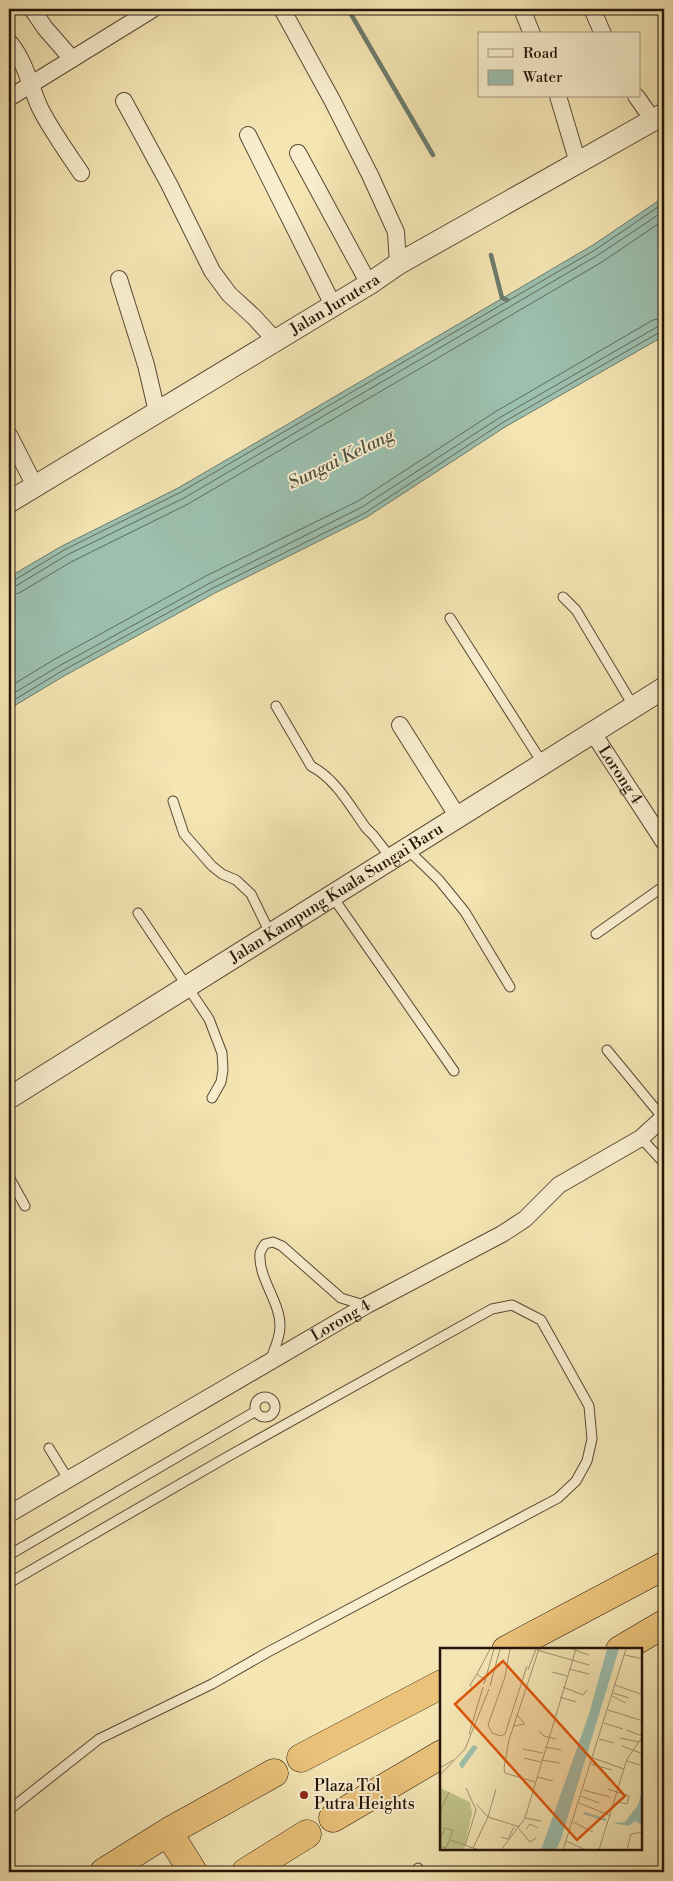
<svg xmlns="http://www.w3.org/2000/svg" width="673" height="1881" font-family="'Libre Bodoni',serif">
  <style>
    .water { fill: #9cbfae; stroke: #6c7b6c }
    .lines { fill: none; stroke-linecap: round; stroke-linejoin: round }
    .shore { stroke: #606a5c; stroke-width: 1 }
    .stream { stroke: #6c7b6c; stroke-width: 4.5 }
    .service-casing { stroke: #594834; stroke-width: 11 }
    .minor-casing { stroke: #594834; stroke-width: 18 }
    .tertiary-casing { stroke: #594834; stroke-width: 23 }
    .motorway-casing { stroke: #251409; stroke-width: 29 }
    .service { stroke: #f8eece; stroke-width: 9 }
    .minor { stroke: #f8eece; stroke-width: 16 }
    .tertiary { stroke: #f8eece; stroke-width: 21 }
    .motorway { stroke: #eac27a; stroke-width: 28 }
    .poi-dot { fill: #8f2418; stroke: #f8eece; stroke-width: 2 }
    .labels { text-anchor: middle; dominant-baseline: central; stroke-width: 4; stroke-linejoin: round; paint-order: stroke }
    .street-label { font-size: 16px; fill: #251409; stroke: #f8eece }
    .poi-label { font-size: 16px; fill: #251409; stroke: #f8eece; text-anchor: start }
    .water-label { font-size: 18px; font-style: italic; fill: #4f5043; stroke: #f8eece }
    .inset-river { fill: none; stroke: #9cbfae; stroke-width: 2.5 }
    .inset-road { fill: none; stroke: #a1916f; stroke-width: 1 }
    .view { fill: #de560c; fill-opacity: 0.15; stroke: #de560c; stroke-width: 2.5 }
    .inset-edge { fill: none; stroke: #251409; stroke-width: 2.5 }
  </style>
  <rect width="100%" height="100%" fill="#f4e5b3"/>
  <filter id="stains"><feTurbulence type="fractalNoise" baseFrequency=".004" numOctaves="4"/><feColorMatrix values="0 0 0 0 .2 0 0 0 0 .09 0 0 0 0 .02 0 0 0 .5 -.17"/></filter>
  <radialGradient id="worn" r=".72"><stop offset=".6" stop-color="#630" stop-opacity="0"/><stop offset="1" stop-color="#630" stop-opacity=".3"/></radialGradient>
  <path class="water" d="M 664,197 L 664,336 L 505,427 L 367,517 L 215,593 L 64,676 L 9,709 L 9,577 L 62,546 L 178,488 L 283,427 L 593,245 Z"/>
  <g class="lines">
    <path class="shore" d="M 9,581 L 13,581 L 64,550 L 181,492 L 595,250 L 664,203
      M 9,587 L 16,586 L 67,555 L 184,498 L 598,255 L 664,211
      M 9,595 L 19,593 L 71,562 L 188,504 L 602,262 L 664,220
      M 9,687 L 55,659 L 206,576 L 358,501 L 495,412 L 653,320 L 664,318
      M 9,696 L 59,666 L 210,583 L 362,507 L 499,418 L 657,327 L 664,325
      M 9,703 L 62,671 L 213,588 L 365,513 L 502,423 L 660,332 L 664,332"/>
    <path class="stream" d="M 348,9 L 433,155
      M 491,255 L 502,298 L 507,300"/>
    <g class="service-casing">
      <path id="service" d="M 563,597 L 576,610 L 634,707
        M 450,618 L 543,764
        M 276,706 L 311,766 C 336,779 350,806 366,828 L 373,835 L 391,858
        M 173,801 L 184,834 L 212,866 L 222,874 L 236,880 L 251,894 L 270,933
        M 407,849 L 439,880 L 465,912 L 510,987
        M 332,896 L 454,1071
        M 138,913 L 209,1019 L 222,1053 L 223,1070 L 221,1082 L 212,1098
        M 596,934 L 664,886
        M 607,1050 L 663,1118
        M 641,1138 L 664,1163
        M 9,1177 L 25,1206
        M 270,1361 C 274,1350 280,1338 280,1327 C 281,1303 258,1278 260,1254 C 260,1251 263,1247 265,1244 L 273,1242 L 282,1246 L 341,1298 L 364,1305
        M255 1407a10 10 0 1 1 20 0a10 10 0 1 1-20 0Z
        M 49,1448 L 68,1479
        M 9,1555 L 256,1411
        M 9,1583 L 227,1457 L 492,1309 L 512,1305 L 541,1320 L 589,1406 L 592,1439 L 587,1461 L 576,1481 L 558,1498 L 268,1652 L 212,1684 L 99,1739 L 9,1810
        M 418,1868 L 419,1872"/>
    </g>
    <g class="minor-casing">
      <g id="minor">
        <path d="M 32,9 L 45,28 L 72,59"/>
        <path d="M 282,9 L 332,100 L 370,175 L 396,232 L 398,264"/>
        <path d="M 522,9 L 532,34"/>
        <path d="M 593,11 L 603,34"/>
        <path d="M 9,42 C 25,60 30,86 40,108 C 51,130 67,152 81,173"/>
        <path d="M 558,96 L 578,163"/>
        <path d="M 636,96 L 653,120"/>
        <path d="M 9,98 L 153,9"/>
        <path d="M 124,101 L 169,184 L 212,271 L 229,294 L 254,317 L 275,340"/>
        <path d="M 248,135 L 333,305"/>
        <path d="M 298,153 L 369,284"/>
        <path d="M 119,279 L 146,365 L 157,412"/>
        <path d="M 9,435 L 35,486"/>
        <path d="M 400,725 L 458,817"/>
        <path id="s1" d="M 593,733 L 664,842"/>
        <path id="s2" d="M 9,1514 L 367,1305 L 502,1234 L 525,1219 L 559,1185 L 641,1138 L 664,1117"/>
      </g>
    </g>
    <g class="tertiary-casing">
      <g id="tertiary">
        <path id="s3" d="M 9,502 L 369,284 L 398,264 L 664,114"/>
        <path id="s4" d="M 9,1098 L 664,688"/>
      </g>
    </g>
    <g class="motorway-casing">
      <path id="motorway" d="M 506,1650 L 664,1566
        M 620,1650 L 664,1624
        M 301,1758 L 442,1684
        M 333,1818 L 442,1754
        M 168,1832 L 193,1872
        M 104,1872 L 168,1832 L 274,1773
        M 246,1872 L 307,1834"/>
    </g>
    <use href="#service" class="service"/>
    <use href="#minor" class="minor"/>
    <use href="#tertiary" class="tertiary"/>
    <use href="#motorway" class="motorway"/>
  </g>
  <circle class="poi-dot" cx="304" cy="1795" r="5"/>
  <g class="labels">
    <g class="street-label">
      <text stroke="none"><textPath href="#s3" startOffset="381">Jalan Jurutera</textPath></text>
      <text stroke="none"><textPath href="#s1" startOffset="50">Lorong 4</textPath></text>
      <text stroke="none"><textPath href="#s4" startOffset="386">Jalan Kampung Kuala Sungai Baru</textPath></text>
      <text stroke="none"><textPath href="#s2" startOffset="384">Lorong 4</textPath></text>
    </g>
    <g class="poi-label">
      <text x="314" y="1786">Plaza Tol<tspan x="314" dy="18">Putra Heights</tspan></text>
    </g>
    <g class="water-label">
      <text transform="translate(341 459) rotate(-26)">Sungai Kelang</text>
    </g>
  </g>
  <g transform="translate(440 1648)">
    <rect width="202" height="202" fill="#f4e5b3"/>
    <path d="M 0,140 L 30,154 L 32,165 L 24,202 L 0,202 Z" fill="#c0c389"/>
    <path d="M 167,1 L 179,1 L 121,191 L 116,202 L 101,202 L 149,66 ZM 33,97 L 38,99 L 22,121 L 19,116 ZM 202,142 L 202,177 L 195,173 L 189,178 L 172,175 L 185,174 L 198,157 Z" fill="#9cbfae"/>
    <path class="inset-river" d="M 144,165 L 166,172"/>
    <path class="inset-road" d="M 70,1 L 65,29 L 48,77 L 52,85 L 61,88 L 65,86 L 87,18M 132,1 L 149,7M 97,2 L 149,17M 185,7 L 203,11M 129,21 L 149,26M 88,22 L 96,1M 112,24 L 127,28M 45,32 L 37,26 L 50,1M 44,36 L 54,1M 175,37 L 203,47M 50,38 L 60,1M 123,39 L 143,47 L 147,42M 34,41 L 30,37 L 37,26M 173,45 L 189,50M 172,48 L 186,55M 120,49 L 136,54M 168,62 L 203,73M 164,75 L 183,81M 74,78 L 85,76 L 77,67M 187,82 L 202,88M 99,83 L 104,88 L 116,91M 29,86 L 43,39M 180,90 L 199,94M 159,91 L 174,95M 182,98 L 203,106M 105,99 L 121,102M 83,101 L 103,105M 84,110 L 101,114M 153,110 L 184,121M 101,112 L 120,115M 187,113 L 203,118M 151,116 L 172,122M 0,120 L 13,112M 0,127 L 25,101 L 49,41M 97,129 L 113,133M 95,134 L 65,125 L 64,120 L 69,92 L 99,1M 56,141 L 48,169 L 80,179M 168,141 L 189,148 L 187,156 L 178,154M 143,142 L 170,149M 141,148 L 159,155M 139,155 L 171,168M 0,164 L 9,144M 85,170 L 101,173M 133,174 L 153,184M 79,181 L 90,194 L 96,190M 86,181 L 90,176 L 98,180M 61,189 L 68,191 L 74,179M 0,192 L 5,180 L 13,182 L 6,200 L 0,198M 10,192 L 39,202M 126,193 L 146,202M 25,198 L 36,162 L 26,140M 33,200 L 48,169 L 36,156M 61,202 L 85,170 L 136,1M 123,202 L 186,1M 159,202 L 187,111 L 203,88M 187,202 L 191,186 L 203,184"/>
    <path class="view" d="M 63,13 L 185,148 L 137,192 L 15,56 Z"/>
    <rect width="202" height="202" class="inset-edge"/>
  </g>
  <rect width="673" height="1881" fill="none" stroke="#f4e5b3" stroke-width="30"/>
  <rect x="10" y="10" width="653" height="1861" fill="none" stroke="#251409" stroke-width="2.5"/>
  <rect x="15" y="15" width="643" height="1851" fill="none" stroke="#251409"/>
  <rect x="478" y="32" width="162" height="65" fill="#f8eece" stroke="#a4977f"/>
  <rect x="488" y="49" width="25" height="8" fill="#f8eece" stroke="#a4977f"/>
  <text x="523" y="58" font-size="15" fill="#251409">Road</text>
  <rect x="488" y="70" width="25" height="15" fill="#9cbfae" stroke="#a4977f"/>
  <text x="523" y="82" font-size="15" fill="#251409">Water</text>
  <rect width="100%" height="100%" filter="url(#stains)"/>
  <rect width="100%" height="100%" fill="url(#worn)"/>
</svg>
